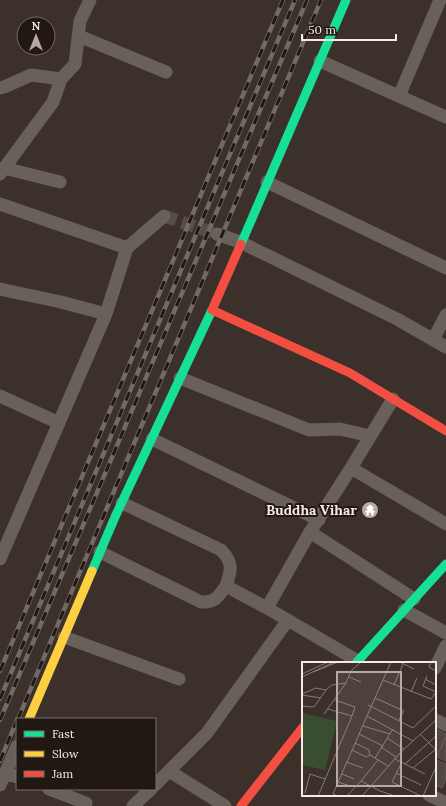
<svg xmlns="http://www.w3.org/2000/svg" width="446" height="806" font-family="Lora,serif">
  <style>
    .building { fill: #504642; stroke: #655a57 }
    .lines { fill: none; stroke-linecap: round; stroke-linejoin: round }
    .street-tunnel { stroke: #574c46; stroke-width: 13; stroke-dasharray: 13 6; stroke-linecap: butt }
    .street { stroke: #686059; stroke-width: 13 }
    .fast { stroke: #16e098; stroke-width: 9 }
    .slow { stroke: #ffcf43; stroke-width: 9 }
    .jam { stroke: #f24e42; stroke-width: 9 }
    .rail-casing { stroke: #726a65; stroke-width: 4.5 }
    .rail { stroke: #221813; stroke-width: 3; stroke-dasharray: 9; stroke-linecap: butt }
    .labels { text-anchor: middle; dominant-baseline: central; stroke-width: 4; stroke-linejoin: round; paint-order: stroke }
    .poi-label { font-size: 14px; font-weight: bold; fill: #f8e9e2; stroke: #221813; text-anchor: end }
    .inset-road { fill: none; stroke: #877a74; stroke-width: 1 }
    .view { fill: #b6a8a2; fill-opacity: 0.15; stroke: #b6a8a2; stroke-width: 2 }
    .inset-edge { fill: none; stroke: #f8e9e2; stroke-width: 2 }
  </style>
  <rect width="100%" height="100%" fill="#3b302a"/>
  <path class="building" d="M 435,729 L 446,734 L 438,755 L 435,754 Z
    M 446,737 L 446,761 L 437,757 Z
    M 436,760 L 446,764 L 446,779 L 442,788 L 435,785 L 435,763 Z"/>
  <g class="lines">
    <path class="street-tunnel" d="M 164,216 L 217,234"/>
    <path class="street" d="M 79,36 L 166,72
      M 320,61 L 446,117
      M 0,88 L 4,87 L 31,75 L 61,79 L 75,64 L 80,21 L 90,0
      M 399,96 L 440,0
      M 4,168 L 60,182
      M 0,174 L 53,102 L 61,79
      M 267,182 L 446,268
      M 0,204 L 127,248 L 106,314 L 61,302 L 0,289
      M 217,234 L 240,242 L 397,319 L 446,347
      M 127,248 L 164,216
      M 433,340 L 446,315
      M 180,378 L 309,430 L 340,429 L 370,436
      M 0,396 L 59,423
      M 152,439 L 319,520
      M 351,468 L 446,524
      M 122,503 L 221,550 C 234,563 231,571 226,586 L 267,608
      M 310,532 L 414,599
      M 100,552 L 201,602 C 215,603 218,597 226,586
      M 0,559 L 106,314
      M 404,610 L 446,633
      M 64,637 L 179,679
      M 358,661 L 267,608 L 310,532 L 351,468 L 393,399
      M 435,668 L 446,646
      M 435,720 L 446,725
      M 5,773 L 17,777
      M 0,785 L 17,746
      M 155,785 L 169,771
      M 49,789 L 86,803
      M 429,795 L 446,803
      M 133,806 L 151,789
      M 225,806 L 169,771 L 207,733 L 288,620"/>
    <path class="fast" d="M 241,244 L 346,0
      M 92,571 L 115,517 L 212,310
      M 356,663 L 446,564"/>
    <path class="slow" d="M 29,719 L 92,571"/>
    <path class="jam" d="M 241,244 L 212,310 L 350,373 L 446,431
      M 241,806 L 303,727"/>
    <g class="rail-casing">
      <path id="rail" d="M 0,671 L 283,0
        M 0,699 L 295,0
        M 18,719 L 321,0
        M 0,720 L 307,0
        M 0,761 L 17,720"/>
    </g>
    <use href="#rail" class="rail"/>
  </g>
  <defs>
    <g id="temple-disc" transform="scale(0.9)"><circle r="9.5" fill="#b6a8a2" stroke="#221813"/><path d="M0-6L5-2H3V0L6.5 2.5H4V6H1.5V3h-3V6H-4V2.5H-6.5L-3 0V-2H-5Z" fill="#fff"/></g>
  </defs>
  <g fill-rule="evenodd">
    <use href="#temple-disc" x="370" y="510"/>
  </g>
  <g class="labels">
    <g class="poi-label">
      <text x="357" y="510">Buddha Vihar</text>
    </g>
  </g>
  <g transform="translate(302 662)">
    <rect width="134" height="134" fill="#3b302a"/>
    <path d="M 0,51 L 35,59 L 23,108 L 0,103 Z" fill="#384e2f"/>
    <path class="inset-road" d="M 89,0 L 65,54 L 111,79M 98,0 L 112,7M 129,0 L 127,5 L 134,9M 11,10 L 36,0M 0,12 L 26,0M 125,14 L 121,24 L 134,30M 0,15 L 32,0M 47,15 L 59,20M 123,17 L 134,23M 81,18 L 129,37 L 134,30M 92,23 L 101,2M 24,28 L 30,23 L 44,21 L 49,9 L 59,0M 109,30 L 115,16M 0,32 L 14,26 L 24,28 L 12,45 L 0,44M 0,33 L 19,36M 73,36 L 102,49 L 97,58M 66,43 L 111,66 L 134,44M 26,47 L 50,54 L 53,45 L 33,38M 22,52 L 44,21M 61,64 L 88,72M 57,72 L 81,84M 118,72 L 134,88M 85,76 L 102,87M 53,81 L 67,88 L 68,93 L 73,96M 79,85 L 94,95M 50,88 L 64,95 L 68,93M 93,97 L 103,102 L 134,74M 76,98 L 59,119 L 78,129 L 93,134M 44,100 L 61,106M 100,100 L 90,120 L 119,134M 103,102 L 123,112M 86,104 L 73,96 L 91,67M 111,106 L 134,87M 94,111 L 119,123M 40,112 L 52,117M 36,120 L 48,124M 3,131 L 8,112 L 23,117M 16,134 L 50,54M 36,134 L 31,132 L 65,54M 45,134 L 59,119M 60,134 L 99,90 L 134,58M 121,134 L 134,105"/>
    <path class="view" d="M 35,10 L 99,10 L 99,124 L 35,124 Z"/>
    <rect width="134" height="134" class="inset-edge"/>
  </g>
  <rect x="16" y="718" width="140" height="72" fill="#221813" stroke="#786c66"/>
  <rect x="24" y="731" width="20" height="6" fill="#16e098" stroke="#786c66"/>
  <text x="52" y="738" font-size="12" fill="#f8e9e2">Fast</text>
  <rect x="24" y="751" width="20" height="6" fill="#ffcf43" stroke="#786c66"/>
  <text x="52" y="758" font-size="12" fill="#f8e9e2">Slow</text>
  <rect x="24" y="771" width="20" height="6" fill="#f24e42" stroke="#786c66"/>
  <text x="52" y="778" font-size="12" fill="#f8e9e2">Jam</text>
  <g transform="translate(36 36)"><circle r="19" fill="#221813" stroke="#786c66"/>
  <path d="M0-3L7 15L0 10L-7 15Z" fill="#b6a8a2"/>
  <text y="-6" font-size="11" font-weight="bold" text-anchor="middle" fill="#f8e9e2">N</text>
  </g>
  <path d="M302 34v6h94v-6" fill="none" stroke="#f8e9e2" stroke-width="2"/>
  <text x="308" y="34" font-size="12" fill="#f8e9e2" stroke="#221813" stroke-width="3" paint-order="stroke">50 m</text>
</svg>
